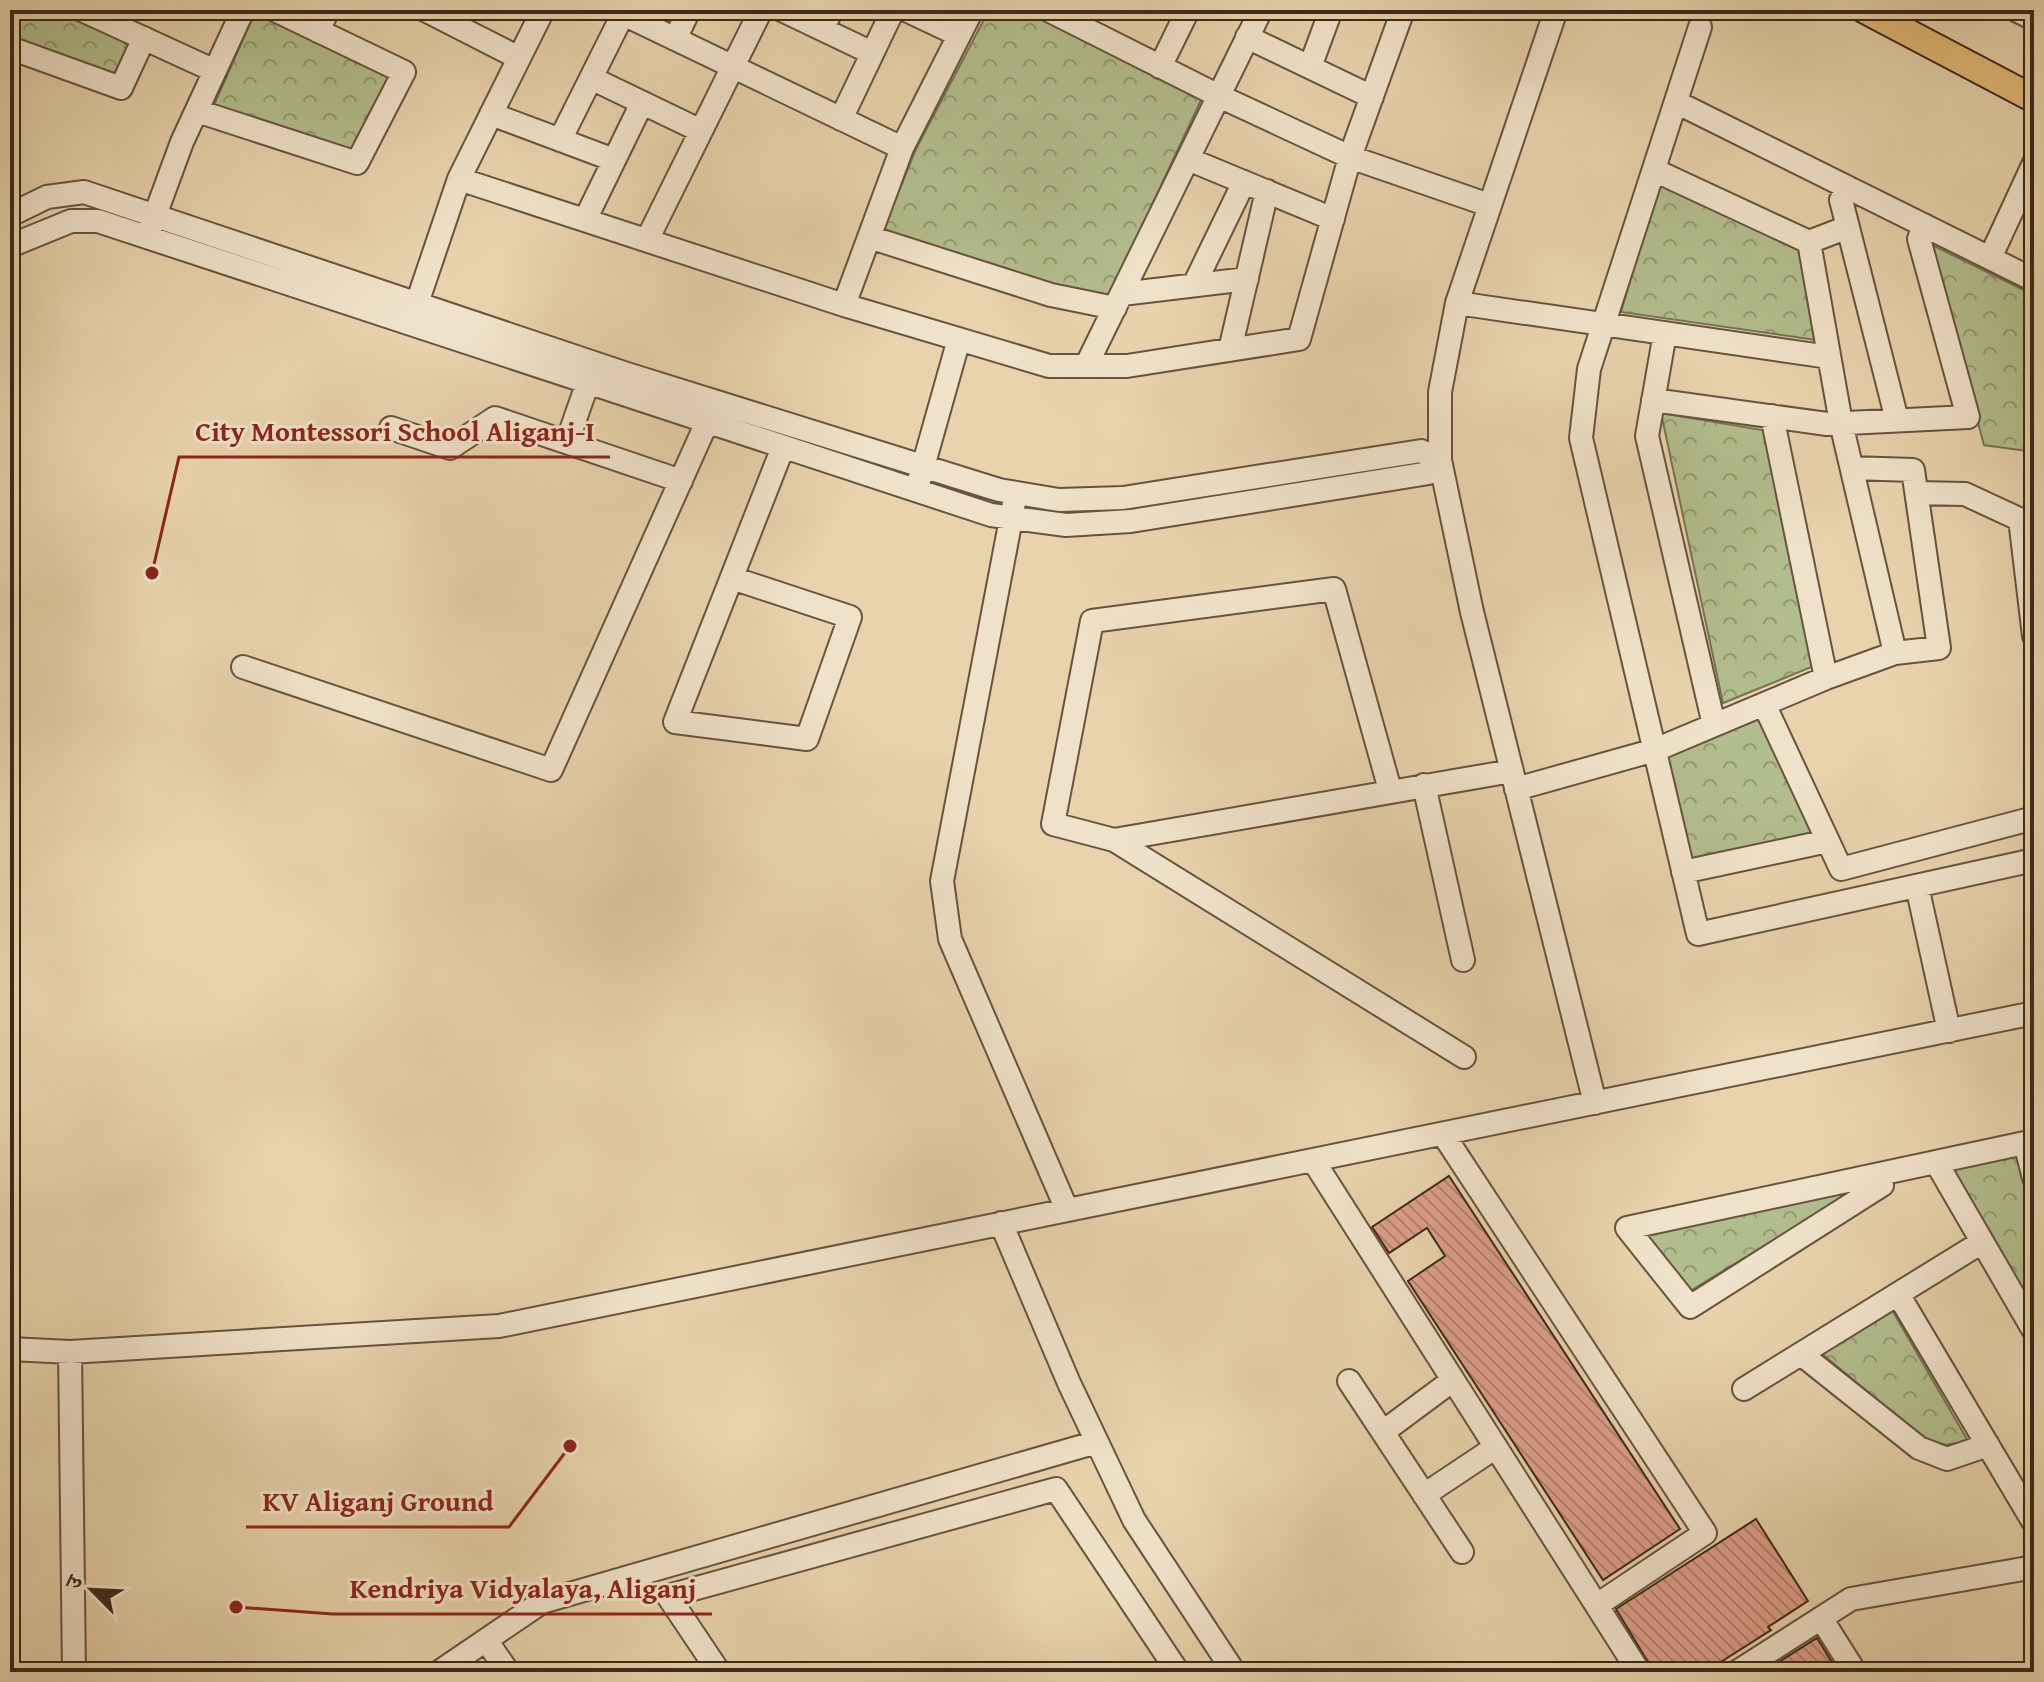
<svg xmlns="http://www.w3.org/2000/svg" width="2044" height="1682" font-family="'Gentium Book Plus','Noto Serif Devanagari',serif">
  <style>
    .forest { fill: url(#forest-crowns); stroke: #767453; stroke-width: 2 }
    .building { fill: url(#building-back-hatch); stroke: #3b2a19; stroke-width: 2 }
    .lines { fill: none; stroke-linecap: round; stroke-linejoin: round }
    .minor-casing { stroke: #66543e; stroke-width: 26 }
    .major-casing { stroke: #3b2a19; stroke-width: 30 }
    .minor { stroke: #f0e2ca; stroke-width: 22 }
    .major { stroke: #e4ba76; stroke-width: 26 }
    .leader { fill: none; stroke: #8f2418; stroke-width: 3 }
    .callout-dot { fill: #8f2418; stroke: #f0e2ca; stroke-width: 3 }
    .callout-label { font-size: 28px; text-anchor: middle; font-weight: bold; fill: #8f2418; stroke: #f0e2ca; stroke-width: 6; stroke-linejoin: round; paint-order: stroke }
  </style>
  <defs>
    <pattern id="forest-crowns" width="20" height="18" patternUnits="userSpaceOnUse" patternTransform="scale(2)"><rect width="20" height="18" fill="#b2bd8d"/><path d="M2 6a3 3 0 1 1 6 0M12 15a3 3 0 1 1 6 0" fill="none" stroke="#929a72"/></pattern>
    <pattern id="building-back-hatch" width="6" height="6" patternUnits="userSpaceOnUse" patternTransform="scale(2)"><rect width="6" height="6" fill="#de9e8a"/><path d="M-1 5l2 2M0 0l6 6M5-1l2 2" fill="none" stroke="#b58170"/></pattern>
  </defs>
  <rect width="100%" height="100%" fill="#e8d3ad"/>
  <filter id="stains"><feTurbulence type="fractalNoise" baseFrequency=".0025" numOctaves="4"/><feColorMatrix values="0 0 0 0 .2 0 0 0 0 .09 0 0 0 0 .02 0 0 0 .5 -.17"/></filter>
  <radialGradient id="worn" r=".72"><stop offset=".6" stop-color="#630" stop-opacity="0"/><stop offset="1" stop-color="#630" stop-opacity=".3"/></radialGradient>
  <path class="forest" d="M 10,10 L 57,10 L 132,44 L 117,78 L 10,38 Z
    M 989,10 L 1025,10 L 1202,98 L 1108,299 L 990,270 L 881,235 L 916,149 Z
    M 255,12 L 393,76 L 353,152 L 214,105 Z
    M 1659,183 L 1803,249 L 1816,340 L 1621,312 Z
    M 1930,244 L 2034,295 L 2034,452 L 1984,445 Z
    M 1661,413 L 1768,431 L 1814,666 L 1723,703 Z
    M 1761,718 L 1814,834 L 1689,860 L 1665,757 Z
    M 2019,1150 L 2034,1225 L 2034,1309 L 1950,1170 Z
    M 1854,1191 L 1690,1291 L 1642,1233 Z
    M 1892,1310 L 1968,1441 L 1946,1445 L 1923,1438 L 1821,1353 Z"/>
  <path class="building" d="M 1449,1176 L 1680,1529 L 1603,1580 L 1408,1281 L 1445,1256 L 1427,1228 L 1389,1253 L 1372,1227 Z
    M 1756,1519 L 1808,1601 L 1768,1627 L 1771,1630 L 1705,1672 L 1654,1672 L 1616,1609 Z
    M 1817,1638 L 1838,1672 L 1763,1672 Z"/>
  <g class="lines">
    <g class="minor-casing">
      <path id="minor" d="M 82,10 L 215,71
        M 425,10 L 519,58
        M 615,10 L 902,148
        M 782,10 L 872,53
        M 906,10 L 959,35
        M 1048,10 L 1219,96 L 1350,157 L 1489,205
        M 1556,10 L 1457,303 L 1440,392 L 1440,460 L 1472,612 L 1595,1103
        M 2016,10 L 2034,19
        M 1700,27 L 1589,369 L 1581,438 L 1698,934 L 2034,860
        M 822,29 L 832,10
        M 318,31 L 328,10
        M 1247,37 L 1372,97
        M 675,39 L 689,10
        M 10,48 L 121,88 L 144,38
        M 1160,67 L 1188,10
        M 1310,67 L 1331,10
        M 591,78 L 701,131
        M 1676,102 L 2034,280
        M 197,111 L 357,163 L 404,72 L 275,10
        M 491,114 L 614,160
        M 841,119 L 893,10
        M 560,140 L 623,14
        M 1188,159 L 1333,219
        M 1654,170 L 1809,242 L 1841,423 L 1895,653
        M 459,179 L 844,305 L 1049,366 L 1127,366 L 1299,339 L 1350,157 L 1403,10
        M 1847,187 L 1841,200 L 1897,420
        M 10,215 L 47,197 L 84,192 L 627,374 L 999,490 L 1059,500 L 1123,498 L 1421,451 L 1440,460 L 1429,473 L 1131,521 L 1066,525 L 991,515 L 98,221 L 71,221 L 10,246
        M 585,220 L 642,103
        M 150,229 L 182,142 L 243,10
        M 869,237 L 1051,295 L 1115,308
        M 647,240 L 761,10
        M 1809,242 L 1848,227
        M 1990,258 L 2034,163
        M 1194,285 L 1244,182
        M 1122,294 L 1247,279
        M 1457,303 L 1829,357
        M 844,305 L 902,148 L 972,10
        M 413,315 L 459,179 L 543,10
        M 1665,333 L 1647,436 L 1714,725
        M 1230,350 L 1267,191
        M 1086,366 L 1261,10
        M 1653,400 L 1827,424 L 1968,417 L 1919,239 L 1924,225
        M 1772,416 L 1826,678
        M 391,428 L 450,448 L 495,418 L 681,481
        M 567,442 L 588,382
        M 919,481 L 959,339
        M 1917,493 L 1965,494 L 2034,526
        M 1014,503 L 942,881 L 950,939 L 1067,1210
        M 2020,519 L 2034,636
        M 732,578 L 850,617 L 807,739 L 675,722 L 783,447
        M 243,667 L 551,770 L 707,422
        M 1764,704 L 1841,869 L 2034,818
        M 1424,785 L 1463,960
        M 1516,789 L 1655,750 L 1826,678 L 1895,653 L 1939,648 L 1913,470 L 1852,468
        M 1390,790 L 1334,589 L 1092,621 L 1053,824 L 1114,840 L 1512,771
        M 1114,840 L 1464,1057
        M 1683,872 L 1828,841
        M 1917,886 L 1949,1031
        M 1443,1134 L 1705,1533 L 1597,1605
        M 2025,1143 L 2034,1178
        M 1313,1160 L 1639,1672
        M 1936,1162 L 2034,1331
        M 1880,1174 L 1882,1185 L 1690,1307 L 1627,1228 L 2034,1141
        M 1001,1223 L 1069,1383 L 1134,1520 L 1234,1672
        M 1898,1294 L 2034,1523
        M 10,1349 L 70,1352 L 499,1326 L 2034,1013
        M 70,1352 L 74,1672
        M 1801,1354 L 1919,1448 L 1947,1459 L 1988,1445
        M 1349,1381 L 1462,1552
        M 1744,1389 L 1982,1242
        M 1383,1432 L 1453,1380
        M 1424,1495 L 1496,1447
        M 1821,1618 L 1855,1672
        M 486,1640 L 508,1672
        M 439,1672 L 542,1602 L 1097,1442
        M 719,1672 L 668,1596 L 1056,1489 L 1178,1672
        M 1737,1672 L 1851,1599 L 2034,1567"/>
    </g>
    <g class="major-casing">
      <path id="major" d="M 1865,10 L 2034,99"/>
    </g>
    <use href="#minor" class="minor"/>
    <use href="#major" class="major"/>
  </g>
  <path class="leader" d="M152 573L179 457H610M570 1446L509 1527H246M236 1607L333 1614H712"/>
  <g class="callout-dot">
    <circle cx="152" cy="573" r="8"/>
    <circle cx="570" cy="1446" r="8"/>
    <circle cx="236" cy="1607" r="8"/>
  </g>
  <g class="callout-label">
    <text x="395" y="441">City Montessori School Aliganj-I</text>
    <text x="378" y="1511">KV Aliganj Ground</text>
    <text x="523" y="1598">Kendriya Vidyalaya, Aliganj</text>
  </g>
  <rect width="2044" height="1682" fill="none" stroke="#e8d3ad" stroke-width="40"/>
  <rect x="12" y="12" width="2020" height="1658" fill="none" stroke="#3b2a19" stroke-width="4"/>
  <rect x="20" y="20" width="2004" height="1642" fill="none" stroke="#3b2a19" stroke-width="2"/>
  <g transform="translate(92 1590) rotate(294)" stroke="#f0e2ca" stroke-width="6" paint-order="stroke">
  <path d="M0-6L14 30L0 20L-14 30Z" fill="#3b2a19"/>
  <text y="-12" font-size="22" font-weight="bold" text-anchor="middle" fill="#3b2a19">उ</text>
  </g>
  <rect width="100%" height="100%" filter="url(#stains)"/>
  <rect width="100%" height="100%" fill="url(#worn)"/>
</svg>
